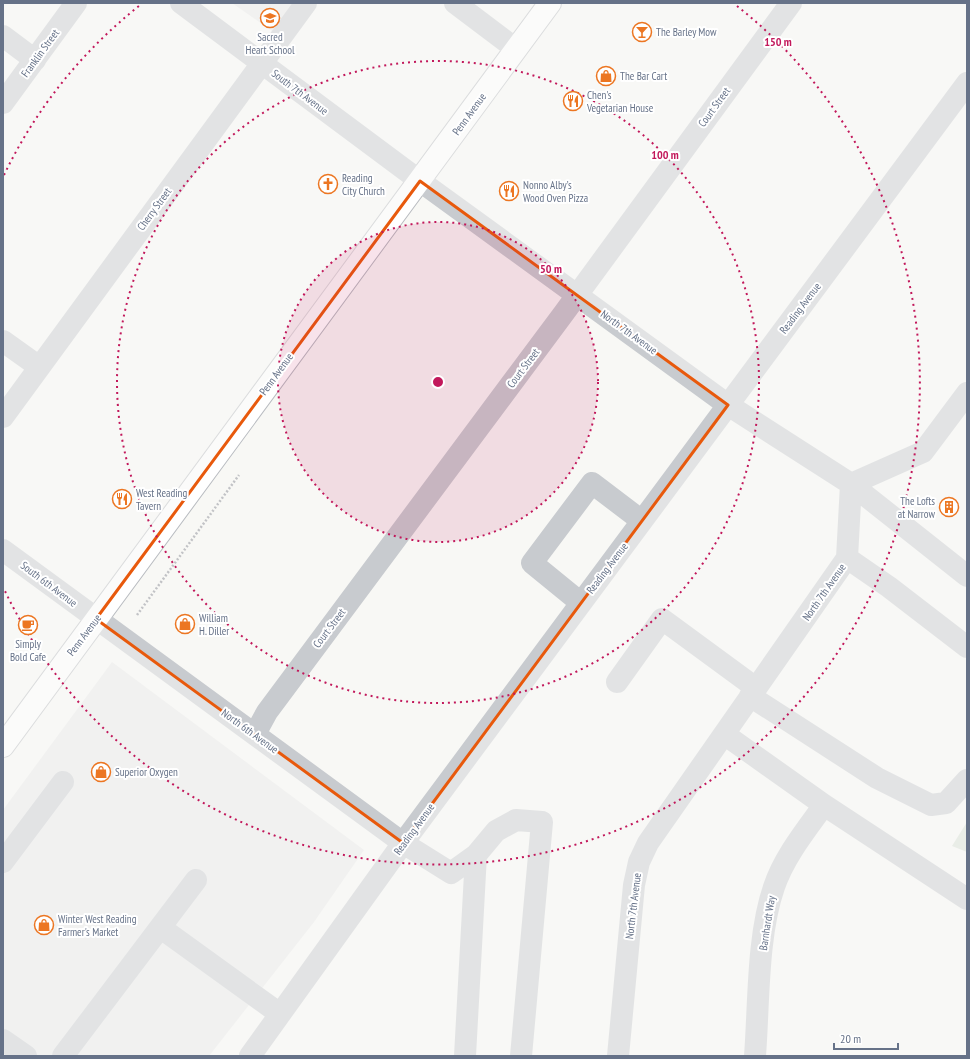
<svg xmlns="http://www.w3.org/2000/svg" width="970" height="1059" font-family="'PT Sans Narrow',sans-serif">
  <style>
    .built { fill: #e9e9e9 }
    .green { fill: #d8e0d6 }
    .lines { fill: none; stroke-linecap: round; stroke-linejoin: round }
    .major-casing { stroke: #b9bcc1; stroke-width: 24 }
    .path { stroke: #c2c3c6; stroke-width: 2.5; stroke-dasharray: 2 2; stroke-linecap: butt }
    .minor { stroke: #c8cbcf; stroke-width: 22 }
    .major { stroke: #fff; stroke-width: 22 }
    .marked { fill: none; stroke: #e8590c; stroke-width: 3; stroke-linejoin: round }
    .ring { fill: none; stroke: #c2185b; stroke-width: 2; stroke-dasharray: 2 4 }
    .labels { text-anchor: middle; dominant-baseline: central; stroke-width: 4; stroke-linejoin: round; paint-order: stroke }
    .poi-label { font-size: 11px; fill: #667288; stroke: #fff; text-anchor: start }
    .street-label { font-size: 11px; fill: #667288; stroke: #fff }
    .centre { fill: #c2185b; stroke: #fff; stroke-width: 2 }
    .ring-label { font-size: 12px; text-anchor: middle; font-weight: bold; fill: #c2185b; stroke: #fff; stroke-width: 4; stroke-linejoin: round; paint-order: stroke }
  </style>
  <rect width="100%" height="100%" fill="#f8f8f5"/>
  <path class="built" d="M 232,3 L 297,3 L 275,33 Z
    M 112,662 L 364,850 L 314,922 L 209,1056 L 3,1056 L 3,810 Z"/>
  <path class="green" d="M 967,822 L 967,852 L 952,846 Z"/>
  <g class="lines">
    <g class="major-casing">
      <path id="major" d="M 3,746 L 550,3"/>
    </g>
    <path class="path" d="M 137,615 L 239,475"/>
    <path class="minor" d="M 181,3 L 420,181 L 728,405 L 851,484 L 967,576
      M 455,3 L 516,49
      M 3,36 L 35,60
      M 3,103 L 76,3
      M 3,341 L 38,366
      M 3,417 L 306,3
      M 851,484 L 923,452 L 967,393
      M 3,550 L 403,843 L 451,873 L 476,855 L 496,831 L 516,820 L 542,822 L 521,1056
      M 847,558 L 889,587 L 967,647
      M 581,603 L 532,563 L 592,483 L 642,521
      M 617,682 L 662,619 L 756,688
      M 750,696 L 877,778 L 931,805 L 946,803 L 967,780
      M 255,734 L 267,712 L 564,313 L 791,3
      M 724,734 L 824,805 L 967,899
      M 3,862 L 63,782
      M 161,928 L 280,1014
      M 3,1040 L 26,1056
      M 63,1056 L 196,880
      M 250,1056 L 403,843 L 967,83
      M 465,1056 L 476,855
      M 618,1056 L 634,885 L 639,862 L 648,843 L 847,558 L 851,484
      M 755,1056 C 759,1004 757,936 774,887 C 784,857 806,830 824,805"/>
    <use href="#major" class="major"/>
  </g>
  <path d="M0 0H970V1059H0ZM 420,181 L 728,405 L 403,843 L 96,619 Z" fill="#f8f8f5" fill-opacity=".55" fill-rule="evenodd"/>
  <path class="marked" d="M 420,181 L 728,405 L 403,843 L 96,619 Z"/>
  <circle cx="438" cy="382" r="160" fill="#c2185b" fill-opacity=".12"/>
  <g class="ring">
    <circle cx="438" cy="382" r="160"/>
    <circle cx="438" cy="382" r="321"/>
    <path d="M4 175A481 481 0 0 1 139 6M737 6A481 481 0 1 1 4 589"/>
  </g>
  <defs>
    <g id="school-ring" transform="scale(1)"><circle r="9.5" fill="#fff" stroke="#ec7622" stroke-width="1.5"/><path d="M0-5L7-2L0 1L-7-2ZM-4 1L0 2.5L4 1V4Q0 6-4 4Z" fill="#ec7622"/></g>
    <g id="bar-ring" transform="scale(1)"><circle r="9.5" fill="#fff" stroke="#ec7622" stroke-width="1.5"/><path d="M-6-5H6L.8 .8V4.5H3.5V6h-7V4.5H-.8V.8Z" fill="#ec7622"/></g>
    <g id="shop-ring" transform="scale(1)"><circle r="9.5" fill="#fff" stroke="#ec7622" stroke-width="1.5"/><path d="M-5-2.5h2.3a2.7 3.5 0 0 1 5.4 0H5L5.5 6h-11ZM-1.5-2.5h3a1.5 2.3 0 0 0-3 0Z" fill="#ec7622"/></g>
    <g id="restaurant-ring" transform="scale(1)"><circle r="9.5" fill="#fff" stroke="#ec7622" stroke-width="1.5"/><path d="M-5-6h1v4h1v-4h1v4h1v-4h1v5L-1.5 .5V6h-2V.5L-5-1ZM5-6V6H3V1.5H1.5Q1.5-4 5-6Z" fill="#ec7622"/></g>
    <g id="church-ring" transform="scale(1)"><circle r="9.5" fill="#fff" stroke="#ec7622" stroke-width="1.5"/><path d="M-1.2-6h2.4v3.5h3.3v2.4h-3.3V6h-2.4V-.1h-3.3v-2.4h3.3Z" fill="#ec7622"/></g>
    <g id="building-ring" transform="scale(1)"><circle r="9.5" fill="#fff" stroke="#ec7622" stroke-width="1.5"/><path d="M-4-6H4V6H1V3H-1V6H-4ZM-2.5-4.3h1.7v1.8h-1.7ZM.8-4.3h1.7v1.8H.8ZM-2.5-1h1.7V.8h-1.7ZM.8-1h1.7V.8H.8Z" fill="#ec7622"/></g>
    <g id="cafe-ring" transform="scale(1)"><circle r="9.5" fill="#fff" stroke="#ec7622" stroke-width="1.5"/><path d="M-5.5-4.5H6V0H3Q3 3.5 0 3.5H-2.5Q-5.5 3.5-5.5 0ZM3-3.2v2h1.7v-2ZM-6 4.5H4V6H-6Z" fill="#ec7622"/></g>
  </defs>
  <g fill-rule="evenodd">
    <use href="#school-ring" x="270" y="18"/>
    <use href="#bar-ring" x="642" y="32"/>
    <use href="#shop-ring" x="606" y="76"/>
    <use href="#restaurant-ring" x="573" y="101"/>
    <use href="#church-ring" x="328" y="184"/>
    <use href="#restaurant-ring" x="509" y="191"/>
    <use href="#restaurant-ring" x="122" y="499"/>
    <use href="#building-ring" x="949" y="507"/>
    <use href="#shop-ring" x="185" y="624"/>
    <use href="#cafe-ring" x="28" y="625"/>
    <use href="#shop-ring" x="101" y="772"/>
    <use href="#shop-ring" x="44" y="925"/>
  </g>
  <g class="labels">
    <g class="poi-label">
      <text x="656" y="32">The Barley Mow</text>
      <text x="270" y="37" text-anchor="middle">Sacred<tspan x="270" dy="13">Heart School</tspan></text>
      <text x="620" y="76">The Bar Cart</text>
      <text x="587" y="95">Chen's<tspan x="587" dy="13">Vegetarian House</tspan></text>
      <text x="342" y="178">Reading<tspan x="342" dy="13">City Church</tspan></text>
      <text x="523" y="185">Nonno Alby’s<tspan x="523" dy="13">Wood Oven Pizza</tspan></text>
      <text x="136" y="493">West Reading<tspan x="136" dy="13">Tavern</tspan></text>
      <text x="935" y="501" text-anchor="end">The Lofts<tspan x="935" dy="13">at Narrow</tspan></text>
      <text x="199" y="618">William<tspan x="199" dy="13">H. Diller</tspan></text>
      <text x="28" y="644" text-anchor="middle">Simply<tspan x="28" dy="13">Bold Cafe</tspan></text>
      <text x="115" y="772">Superior Oxygen</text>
      <text x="58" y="919">Winter West Reading<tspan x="58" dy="13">Farmer's Market</tspan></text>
    </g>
    <g class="street-label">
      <text transform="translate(40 53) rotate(-54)">Franklin Street</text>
      <text transform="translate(300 92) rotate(37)">South 7th Avenue</text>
      <text transform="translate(714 107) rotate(-54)">Court Street</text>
      <text transform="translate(469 114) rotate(-54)">Penn Avenue</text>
      <text transform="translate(154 209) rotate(-54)">Cherry Street</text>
      <text transform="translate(800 308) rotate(-53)">Reading Avenue</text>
      <text transform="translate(629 332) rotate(36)">North 7th Avenue</text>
      <text transform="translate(523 368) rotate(-53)">Court Street</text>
      <text transform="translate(276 374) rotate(-54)">Penn Avenue</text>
      <text transform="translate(607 568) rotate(-53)">Reading Avenue</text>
      <text transform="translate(49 584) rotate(37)">South 6th Avenue</text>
      <text transform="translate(824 592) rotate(-55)">North 7th Avenue</text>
      <text transform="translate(329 628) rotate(-53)">Court Street</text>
      <text transform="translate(84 635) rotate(-53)">Penn Avenue</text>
      <text transform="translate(250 731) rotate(36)">North 6th Avenue</text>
      <text transform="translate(414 829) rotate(-54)">Reading Avenue</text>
      <text transform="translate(633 906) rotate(-83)">North 7th Avenue</text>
      <text transform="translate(767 923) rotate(-81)">Barnhardt Way</text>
    </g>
  </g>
  <circle cx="438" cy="382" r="6" class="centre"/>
  <g class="ring-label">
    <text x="778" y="46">150 m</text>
    <text x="665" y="159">100 m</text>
    <text x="551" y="273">50 m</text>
  </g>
  <rect width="970" height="1059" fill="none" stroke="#667288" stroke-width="8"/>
  <path d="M834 1043v6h64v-6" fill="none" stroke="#667288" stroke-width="2"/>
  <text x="840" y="1043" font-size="12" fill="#667288" stroke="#ffffff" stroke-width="3" paint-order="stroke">20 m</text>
</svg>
